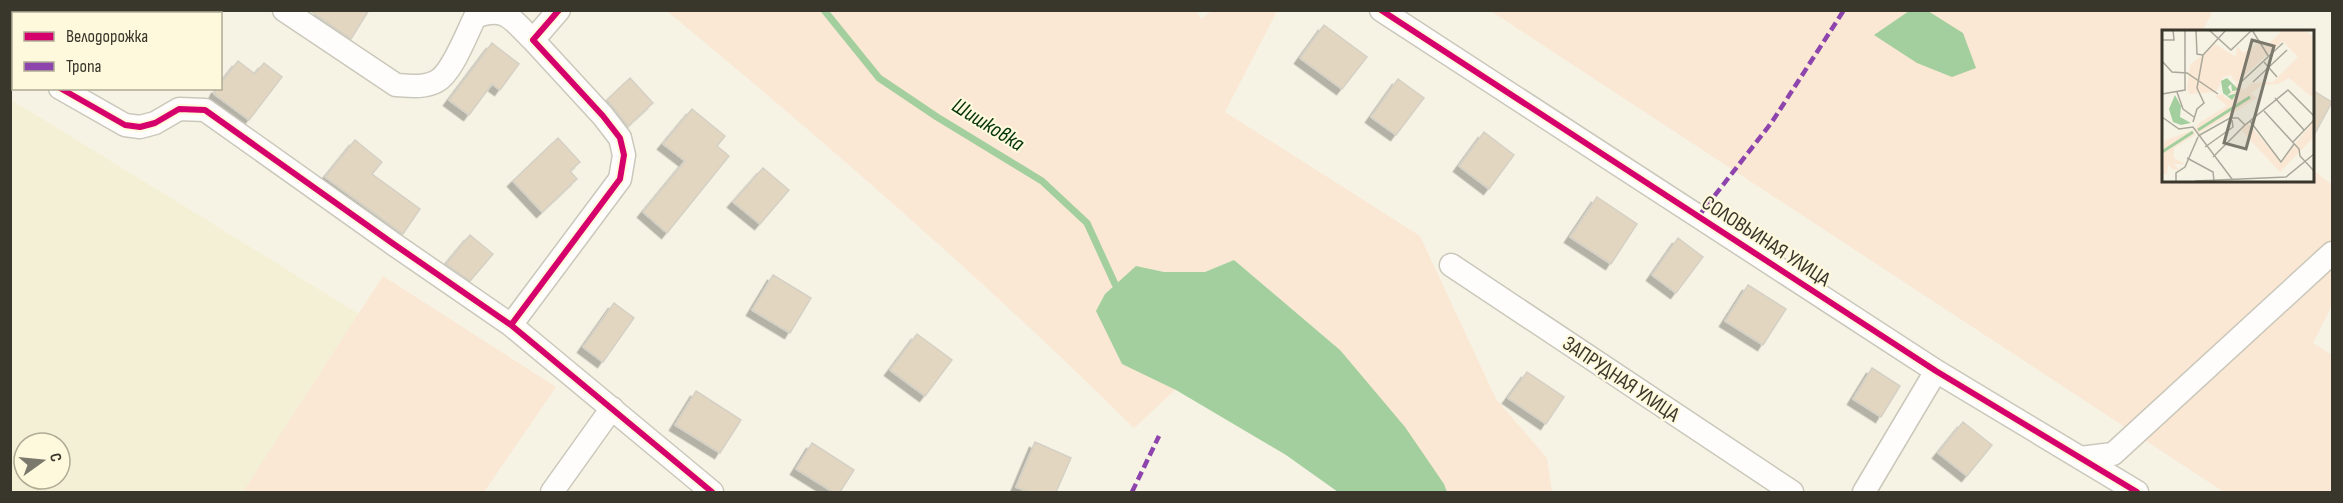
<svg xmlns="http://www.w3.org/2000/svg" width="2343" height="503" font-family="'Sofia Sans Condensed',sans-serif">
  <style>
    .built { fill: #f4f0d5; fill-rule: evenodd }
    .green { fill: #fae7d4 }
    .water { fill: #a2cf9d }
    .lines { fill: none; stroke-linecap: round; stroke-linejoin: round }
    .stream { stroke: #a2cf9d; stroke-width: 7 }
    .building { fill: #e2d6c0; stroke: #d5d0c5; stroke-width: 1.5; filter: url(#shadow) }
    .minor-casing { stroke: #cac8bb; stroke-width: 25 }
    .minor { stroke: #fefdfb; stroke-width: 22 }
    .quiet { stroke: #8e44ad; stroke-width: 4.5; stroke-dasharray: 9 4.5; stroke-linecap: butt }
    .cycleway-casing { stroke: #fef9dc; stroke-width: 10 }
    .cycleway { stroke: #d6006c; stroke-width: 6 }
    .labels { text-anchor: middle; dominant-baseline: central; stroke-width: 4.5; stroke-linejoin: round; paint-order: stroke }
    .street-label { font-size: 21px; fill: #39372c; stroke: #fef9dc }
    .water-label { font-size: 22px; font-style: italic; fill: #043409; stroke: #fef9dc }
    .inset-river { fill: none; stroke: #a2cf9d; stroke-width: 3 }
    .inset-road { fill: none; stroke: #aaa89a; stroke-width: 1.5 }
    .view { fill: #7b796c; fill-opacity: 0.15; stroke: #7b796c; stroke-width: 3 }
    .inset-edge { fill: none; stroke: #39372c; stroke-width: 3 }
  </style>
  <defs>
    <filter id="shadow"><feDropShadow dx="-5.5" dy="5.5" stdDeviation="0" flood-color="#0004"/></filter>
  </defs>
  <rect width="100%" height="100%" fill="#f6f3e4"/>
  <path class="built" d="M 10,99 L 367,319 L 255,492 L 11,492 ZM 24,443 L 60,443 L 60,479 L 24,479 Z"/>
  <path class="green" d="M 1196,10 L 1201,19 L 1212,11 L 1277,11 L 1225,112 L 1420,236 L 1496,399 L 1547,458 L 1552,492 L 1447,492 L 1444,484 L 1340,350 L 1234,260 L 1205,272 L 1164,272 L 1136,266 L 1122,364 L 1176,389 L 1134,428 C 986,282 828,144 667,11 Z
    M 1491,11 L 2213,11 L 2202,31 L 2163,32 L 2163,180 L 2312,180 L 2312,169 L 2332,185 L 2332,305 L 2313,343 L 2332,355 L 2332,492 L 2224,492 Z
    M 383,276 L 556,387 L 484,492 L 243,492 Z"/>
  <path class="water" d="M 1909,11 L 1928,11 L 1963,33 L 1976,68 L 1952,77 L 1917,63 L 1874,35 Z
    M 1234,260 L 1340,350 L 1405,427 L 1444,484 L 1447,492 L 1338,492 L 1286,455 L 1176,390 L 1122,364 L 1096,311 L 1105,294 L 1136,266 L 1164,272 L 1205,272 Z"/>
  <g class="lines">
    <path class="stream" d="M 824,10 L 879,78 L 937,117 L 1042,181 L 1087,223 L 1115,284"/>
  </g>
  <path class="building" d="M 309,10 L 369,10 L 351,39 Z
    M 1324,25 L 1367,57 L 1342,89 L 1300,58 Z
    M 492,43 L 519,64 L 500,90 L 492,84 L 469,115 L 449,100 Z
    M 238,61 L 255,74 L 264,63 L 282,77 L 249,120 L 214,94 L 217,88 L 220,88 L 220,84 Z
    M 630,78 L 653,103 L 628,126 L 607,100 Z
    M 1398,79 L 1424,98 L 1396,135 L 1371,117 Z
    M 2312,90 L 2332,102 L 2312,139 Z
    M 692,109 L 725,136 L 717,146 L 729,156 L 667,233 L 643,212 L 685,161 L 663,144 Z
    M 1484,132 L 1514,155 L 1489,189 L 1459,166 Z
    M 558,138 L 580,162 L 570,171 L 577,179 L 542,212 L 513,181 Z
    M 355,140 L 382,162 L 372,174 L 420,209 L 403,234 L 325,177 Z
    M 763,168 L 789,190 L 760,224 L 733,202 Z
    M 1597,197 L 1637,224 L 1611,264 L 1570,237 Z
    M 470,235 L 493,254 L 470,281 L 446,264 Z
    M 1678,238 L 1703,257 L 1676,293 L 1652,275 Z
    M 773,275 L 811,298 L 790,333 L 752,310 Z
    M 1748,285 L 1786,309 L 1763,345 L 1725,321 Z
    M 614,303 L 634,318 L 603,362 L 583,347 Z
    M 917,334 L 952,360 L 925,396 L 890,370 Z
    M 1872,368 L 1900,386 L 1881,417 L 1853,399 Z
    M 1527,372 L 1564,397 L 1546,424 L 1508,398 Z
    M 696,391 L 741,420 L 720,453 L 675,425 Z
    M 1963,422 L 1992,445 L 1967,476 L 1938,453 Z
    M 1035,442 L 1071,458 L 1056,492 L 1028,492 L 1016,487 Z
    M 812,443 L 854,470 L 840,492 L 833,492 L 796,469 Z"/>
  <g class="lines">
    <g class="minor-casing">
      <path id="minor" d="M 284,10 L 396,85 C 410,86 425,88 437,81 C 452,73 467,33 475,17 C 506,5 512,20 533,40
        M 559,10 L 533,40 L 603,116 L 620,138 L 624,155 L 620,179 L 511,325 L 712,492
        M 1381,10 L 1936,371 L 2137,492
        M 10,61 L 14,63
        M 60,88 L 125,125 L 140,127 L 155,123 L 179,109 L 205,110 L 395,245 L 511,325
        M 1451,265 L 1792,492
        M 2080,458 L 2113,454 L 2332,253
        M 552,492 L 612,408
        M 1864,492 L 1936,371"/>
    </g>
    <use href="#minor" class="minor"/>
    <path class="quiet" d="M 1698,217 L 1772,122 L 1844,10
      M 1132,492 L 1159,436"/>
    <g class="cycleway-casing">
      <path id="cycleway" d="M 559,10 L 533,40 L 603,116 L 620,138 L 624,155 L 620,179 L 511,325 L 712,492
        M 1381,10 L 1936,371 L 2137,492
        M 60,88 L 125,125 L 140,127 L 155,123 L 179,109 L 205,110 L 395,245 L 511,325"/>
    </g>
    <use href="#cycleway" class="cycleway"/>
  </g>
  <g class="labels">
    <g class="street-label">
      <text transform="translate(1766 241) rotate(33)">СОЛОВЬИНАЯ УЛИЦА</text>
      <text transform="translate(1621 379) rotate(34)">ЗАПРУДНАЯ УЛИЦА</text>
    </g>
    <g class="water-label">
      <text transform="translate(988 125) rotate(32)">Шишковка</text>
    </g>
  </g>
  <g transform="translate(2162 30)">
    <rect width="152" height="152" fill="#f6f3e4"/>
    <path d="M 116,0 L 143,0 L 151,7 L 151,68 L 127,48 L 116,54 L 101,55 L 89,63 L 95,68 L 36,104 L 33,99 L 37,93 L 65,76 L 53,66 L 61,64 L 64,68 L 70,70 L 75,63 L 64,64 L 73,61 L 74,53 L 69,45 L 61,47 L 54,62 L 28,64 L 25,59 L 28,35 L 53,14 L 74,27 L 75,16 L 81,23 L 100,11 L 105,15 L 118,3 ZM 121,11 L 136,27 L 111,52 L 89,53 L 82,60 L 74,53 ZM 151,92 L 151,108 L 118,142 L 79,100 L 86,93 L 119,131 ZM 31,100 L 33,105 L 12,118 L 12,128 L 23,134 L 12,134 L 17,140 L 10,139 L 6,134 L 5,144 L 1,144 L 0,118 L 4,110 Z" fill="#fae7d4" fill-rule="evenodd"/>
    <path d="M 65,48 L 77,60 L 70,61 L 69,54 L 66,57 L 69,62 L 65,66 L 75,63 L 70,70 L 61,63 L 59,51 ZM 13,65 L 19,76 L 18,87 L 29,93 L 19,95 L 11,92 L 7,79 Z" fill="#a2cf9d"/>
    <path class="inset-river" d="M 36,100 L 88,67M 0,122 L 31,102"/>
    <path class="inset-road" d="M 34,0 L 35,24 L 41,25M 47,0 L 69,20 L 90,0M 90,0 L 107,27M 0,10 L 12,10 L 11,0M 0,31 L 10,42 L 25,43 L 56,64M 102,32 L 115,47M 91,52 L 125,20M 78,53 L 121,13M 15,62 L 21,79 L 32,87M 0,64 L 23,60 L 23,0M 113,68 L 142,100M 102,81 L 137,119 L 138,126 L 152,141M 0,87 L 17,99 L 31,97 L 70,149M 88,91 L 119,132 L 132,114M 31,92 L 35,79 L 42,73 L 35,58 L 41,25 L 64,0M 36,106 L 68,88 L 76,88 L 83,95 L 126,60 L 152,86M 131,112 L 152,90M 43,117 L 71,97 L 70,90M 51,127 L 83,95M 25,128 L 51,142 L 52,151M 14,151 L 14,143 L 23,137 L 36,107M 33,151 L 124,147 L 152,124"/>
    <path class="view" d="M 90,10 L 112,16 L 84,119 L 62,113 Z"/>
    <rect width="152" height="152" class="inset-edge"/>
  </g>
  <rect width="2343" height="503" fill="none" stroke="#39372c" stroke-width="24"/>
  <rect x="12" y="12" width="210" height="78" fill="#fef9dc" stroke="#afab96" stroke-width="1.5"/>
  <rect x="24" y="32" width="30" height="9" fill="#d6006c" stroke="#afab96" stroke-width="1.5"/>
  <text x="66" y="42" font-size="18" fill="#39372c">Велодорожка</text>
  <rect x="24" y="62" width="30" height="9" fill="#8e44ad" stroke="#afab96" stroke-width="1.5"/>
  <text x="66" y="72" font-size="18" fill="#39372c">Тропа</text>
  <g transform="translate(42 461) rotate(75)"><circle r="28" fill="#fef9dc" stroke="#afab96" stroke-width="1.5"/>
  <path d="M0-4.5L10 22L0 15L-10 22Z" fill="#7b796c"/>
  <text y="-9" font-size="16" font-weight="bold" text-anchor="middle" fill="#39372c">С</text>
  </g>
</svg>
